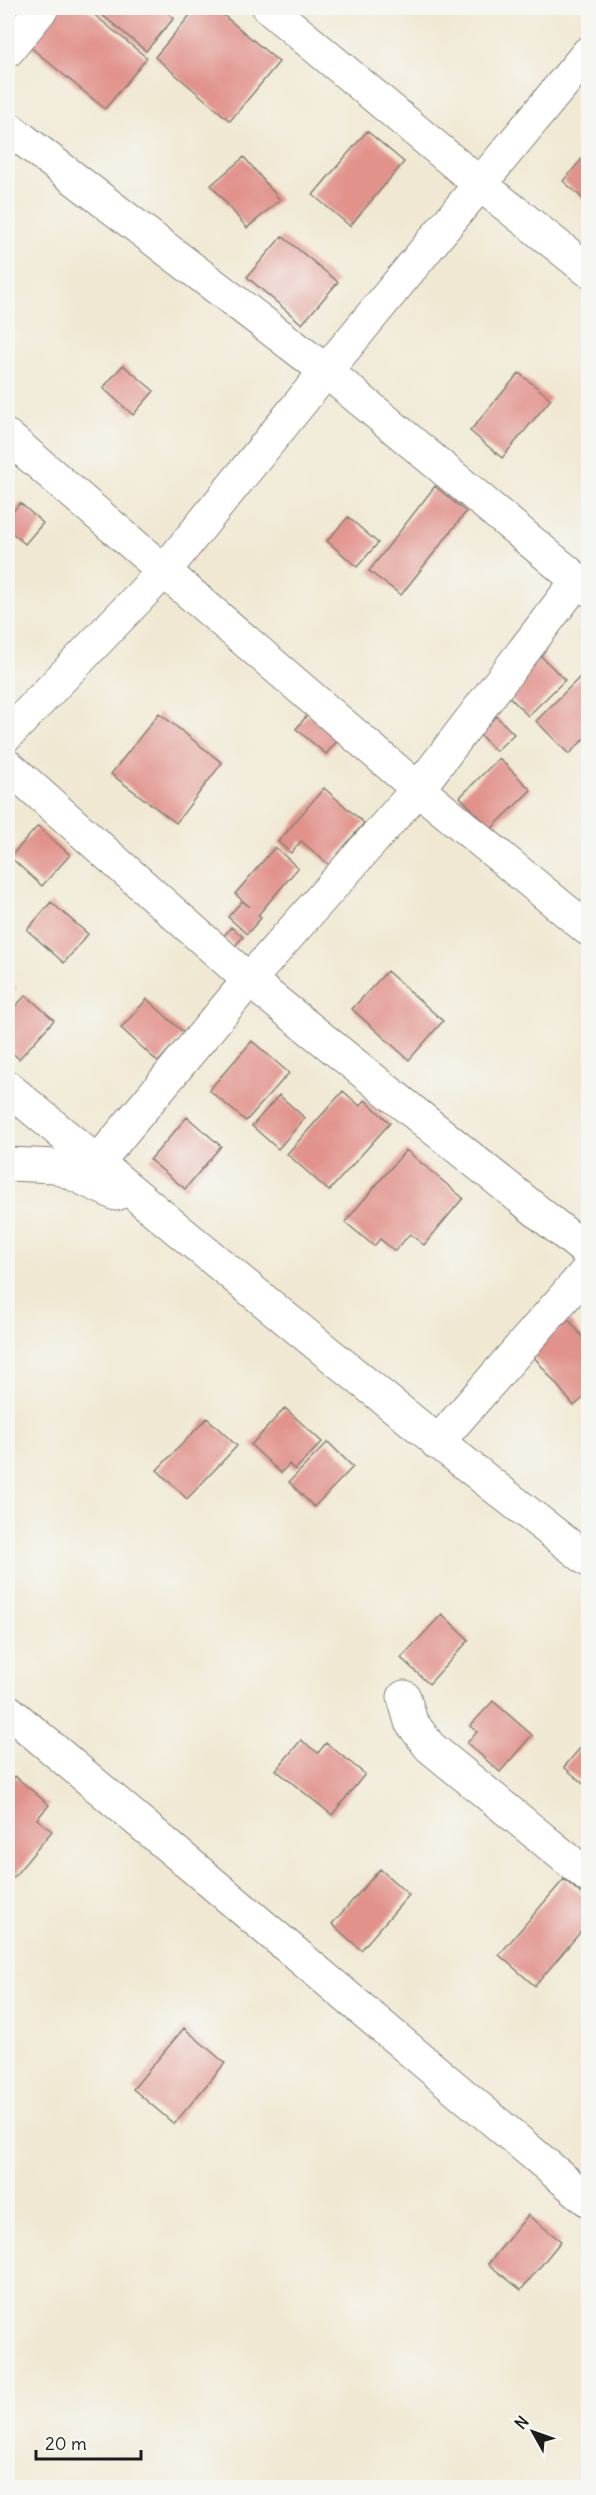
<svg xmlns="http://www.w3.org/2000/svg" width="596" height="2495" font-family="Delius,sans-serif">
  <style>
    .building { fill: #e1928b }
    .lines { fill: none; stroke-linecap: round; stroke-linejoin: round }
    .minor-casing { stroke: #868277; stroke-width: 35 }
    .minor { stroke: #fff; stroke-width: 33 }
  </style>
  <rect width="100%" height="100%" fill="#f6f6f2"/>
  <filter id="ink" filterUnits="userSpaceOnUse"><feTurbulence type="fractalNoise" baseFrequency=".0167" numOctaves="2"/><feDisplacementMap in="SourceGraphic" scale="12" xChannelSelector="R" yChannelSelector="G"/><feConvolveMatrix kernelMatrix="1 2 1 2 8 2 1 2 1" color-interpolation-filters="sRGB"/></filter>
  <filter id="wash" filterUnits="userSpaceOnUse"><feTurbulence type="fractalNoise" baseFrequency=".008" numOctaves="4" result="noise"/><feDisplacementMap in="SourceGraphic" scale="24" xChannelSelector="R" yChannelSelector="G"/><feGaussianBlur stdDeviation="1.35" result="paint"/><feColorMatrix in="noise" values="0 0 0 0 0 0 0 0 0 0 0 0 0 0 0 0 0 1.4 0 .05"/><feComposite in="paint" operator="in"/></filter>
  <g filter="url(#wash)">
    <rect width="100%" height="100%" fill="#f0e8d2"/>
    <g id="blocks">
      <path class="building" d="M 61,8 L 86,8 L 147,58 L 105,109 L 29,46 Z
        M 94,8 L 161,8 L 174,18 L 146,51 Z
        M 196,8 L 215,8 L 279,62 L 230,121 L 155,57 Z
        M 367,131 L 404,162 L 350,226 L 313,195 Z
        M 588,152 L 588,203 L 563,181 Z
        M 244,157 L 280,200 L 247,228 L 211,185 Z
        M 282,236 L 338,282 L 302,324 L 247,277 Z
        M 123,365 L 154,391 L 133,415 L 103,388 Z
        M 519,373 L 551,399 L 502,458 L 470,431 Z
        M 435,486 L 466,512 L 401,595 L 369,571 Z
        M 20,503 L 43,523 L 25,544 L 8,529 L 8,517 Z
        M 348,517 L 378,543 L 357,567 L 327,541 Z
        M 534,649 L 565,680 L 528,716 L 498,685 Z
        M 588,669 L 588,735 L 569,754 L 536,721 Z
        M 159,713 L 222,763 L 176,823 L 111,774 Z
        M 308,714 L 339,739 L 326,754 L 296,729 Z
        M 496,716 L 514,734 L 496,751 L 479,734 Z
        M 499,758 L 531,790 L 491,829 L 460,797 Z
        M 324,788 L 364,823 L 329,865 L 301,841 L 291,853 L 278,842 Z
        M 38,826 L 70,855 L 42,886 L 10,857 Z
        M 275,847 L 298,868 L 258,915 L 261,918 L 247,934 L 228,917 L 242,901 L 250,907 L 235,894 Z
        M 51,902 L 88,934 L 64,963 L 27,930 Z
        M 231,927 L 243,937 L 235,946 L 224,936 Z
        M 387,971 L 443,1021 L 409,1060 L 352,1009 Z
        M 8,980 L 16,988 L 8,998 Z
        M 26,995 L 54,1020 L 19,1059 L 8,1049 L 8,1014 Z
        M 147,999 L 184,1033 L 158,1062 L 121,1028 Z
        M 252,1041 L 289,1073 L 246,1121 L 209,1090 Z
        M 343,1091 L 360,1106 L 365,1100 L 390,1123 L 329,1191 L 287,1154 Z
        M 279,1095 L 305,1118 L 278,1149 L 252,1126 Z
        M 187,1117 L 221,1146 L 185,1189 L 150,1160 Z
        M 406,1150 L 463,1198 L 424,1245 L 410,1234 L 395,1251 L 380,1239 L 374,1246 L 345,1222 Z
        M 569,1320 L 588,1344 L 588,1394 L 574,1406 L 530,1352 Z
        M 285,1408 L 322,1442 L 295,1470 L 289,1464 L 281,1473 L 251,1445 Z
        M 207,1418 L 237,1446 L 187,1499 L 157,1470 Z
        M 328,1442 L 353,1467 L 314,1507 L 289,1482 Z
        M 442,1614 L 469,1640 L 429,1684 L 401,1658 Z
        M 493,1701 L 532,1735 L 500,1772 L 467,1743 L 477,1732 L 470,1726 Z
        M 301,1740 L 318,1753 L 326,1743 L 365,1774 L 332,1815 L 276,1770 Z
        M 581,1747 L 588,1754 L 588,1788 L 564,1767 Z
        M 15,1776 L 49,1805 L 37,1819 L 52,1831 L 13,1878 L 8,1873 L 8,1785 Z
        M 380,1869 L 409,1895 L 361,1950 L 332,1924 Z
        M 564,1879 L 588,1900 L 588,1923 L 535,1986 L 499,1955 Z
        M 184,2028 L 225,2063 L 174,2124 L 133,2089 Z
        M 528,2215 L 561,2241 L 521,2290 L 488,2264 Z"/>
    </g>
  </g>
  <g filter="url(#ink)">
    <use href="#blocks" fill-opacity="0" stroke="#868277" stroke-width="1.5"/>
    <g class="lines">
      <g class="minor-casing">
        <path id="minor" d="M 269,8 L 481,185 L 588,270
          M 8,50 L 42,8
          M 8,128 L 326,371 L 588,589
          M 8,437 L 418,789 L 588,929
          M 8,734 L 165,570 L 326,371 L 588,53
          M 8,766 L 249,980 L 588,1252
          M 8,1088 C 199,1248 391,1407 588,1560
          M 97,1163 L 249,980 L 418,789 L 578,580
          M 8,1164 L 56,1166 L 116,1194
          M 437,1443 L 588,1270
          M 404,1697 L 411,1722 L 430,1747 L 588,1876
          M 8,1711 L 588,2200"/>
      </g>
      <use href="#minor" class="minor"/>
    </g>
  </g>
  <rect width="596" height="2495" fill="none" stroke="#f6f6f2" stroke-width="30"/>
  <g transform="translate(533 2432) rotate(310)" stroke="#f6f6f2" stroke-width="4.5" paint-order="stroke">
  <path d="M0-4.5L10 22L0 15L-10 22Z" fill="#1c1c1c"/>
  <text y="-9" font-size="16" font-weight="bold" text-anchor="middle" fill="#1c1c1c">N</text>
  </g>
  <path d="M36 2450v9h105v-9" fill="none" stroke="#1c1c1c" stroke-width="3"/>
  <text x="45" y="2450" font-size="18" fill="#1c1c1c" stroke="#f6f6f2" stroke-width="4.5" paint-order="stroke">20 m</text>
</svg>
